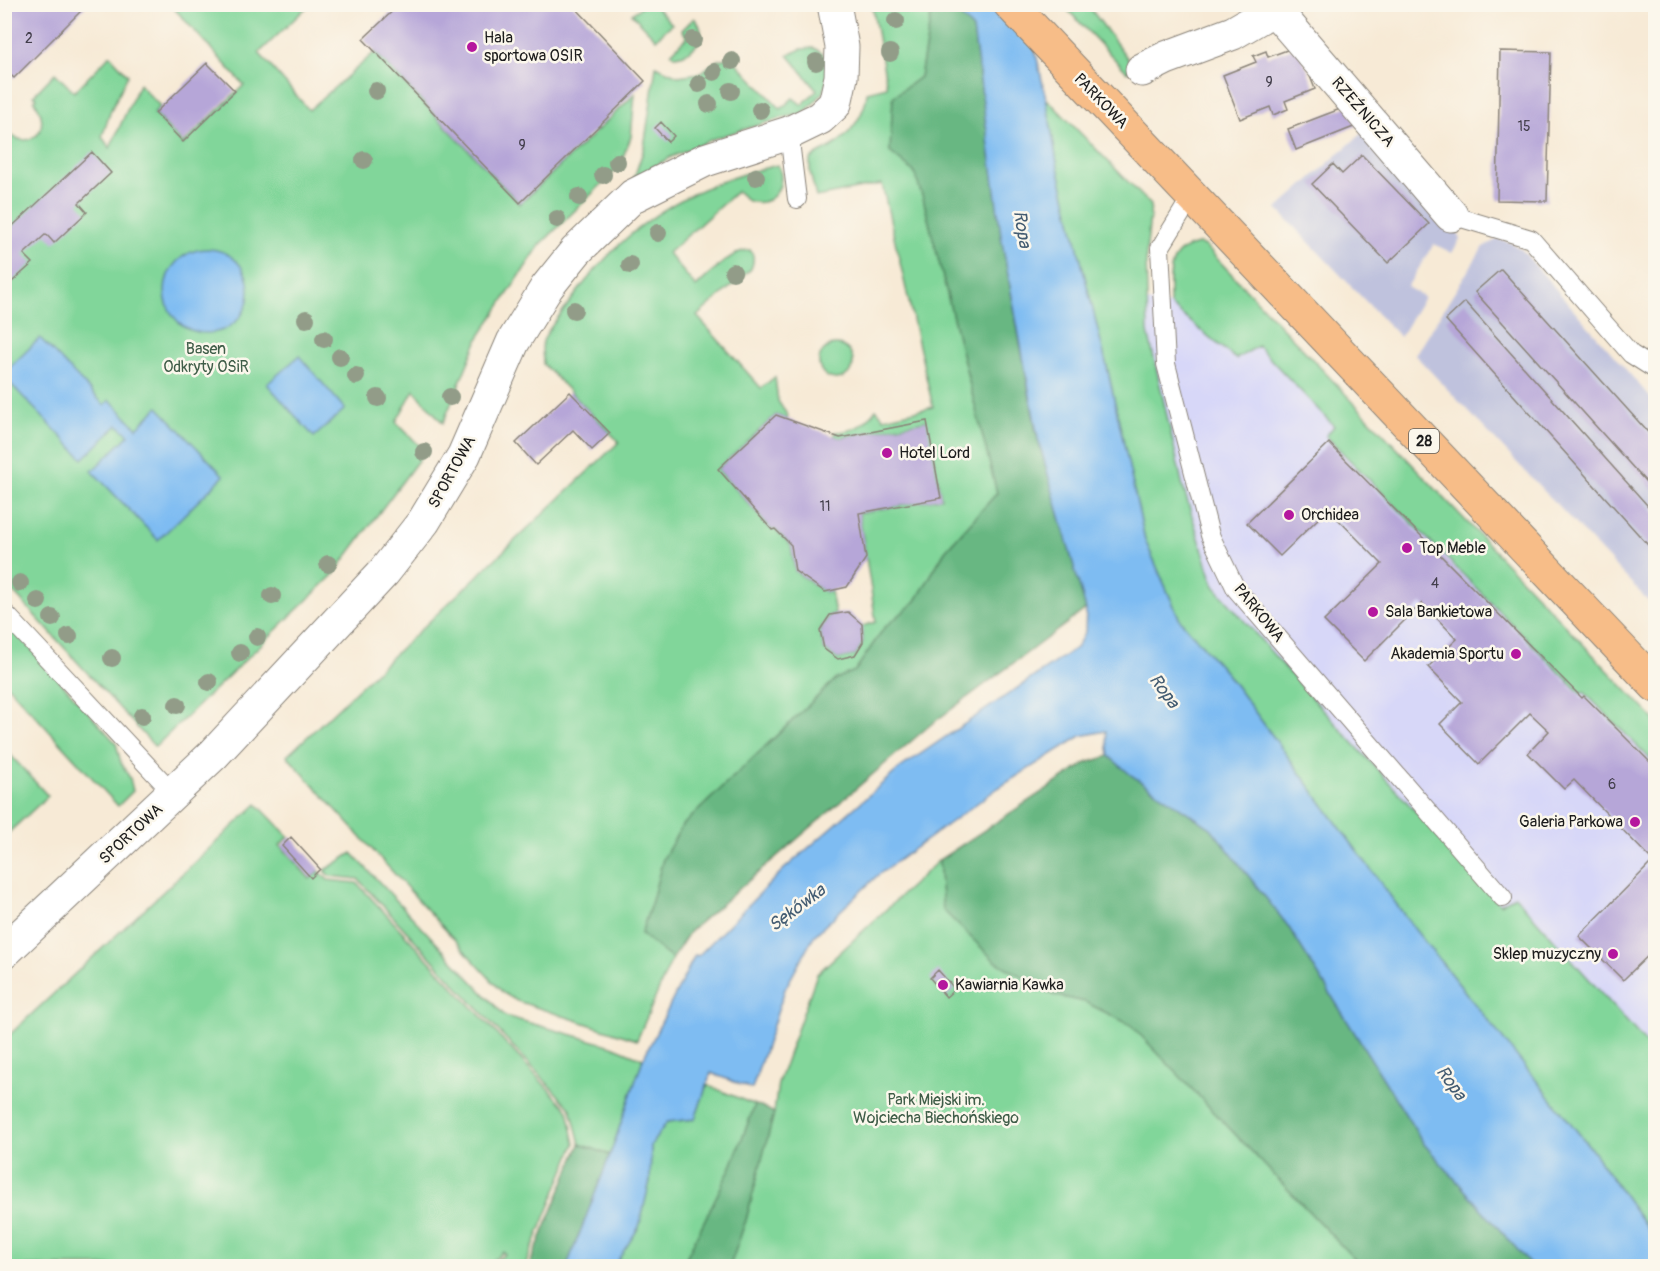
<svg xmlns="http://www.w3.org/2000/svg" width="1660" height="1271" font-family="Pangolin,sans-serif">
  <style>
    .built { fill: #d7d7f8 }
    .industrial { fill: #bfc2dd }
    .green { fill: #81d69a; stroke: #4e795b; stroke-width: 1.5 }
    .forest { fill: #68b782; stroke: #426a4f; stroke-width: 1.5 }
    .water { fill: #7ebcf2; stroke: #4d6c87; stroke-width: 1.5 }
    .building { fill: #b6a6d8 }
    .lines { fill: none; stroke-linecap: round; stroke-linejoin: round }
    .lane-casing { stroke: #8a8379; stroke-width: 20 }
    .street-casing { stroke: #8a8379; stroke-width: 35 }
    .primary-casing { stroke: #8a8379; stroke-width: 35 }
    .lane { stroke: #fff; stroke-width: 18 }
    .street { stroke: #fff; stroke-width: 33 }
    .primary { stroke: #f7bd88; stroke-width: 33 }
    .tree { fill: #929c88 }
    .poi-dot { fill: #b5179e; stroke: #fbf7ec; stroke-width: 2 }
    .labels { text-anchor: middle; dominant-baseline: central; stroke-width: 5; stroke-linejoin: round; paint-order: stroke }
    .number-label { font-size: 14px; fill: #423e4b }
    .shield { fill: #fbf7ec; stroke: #5f5e5a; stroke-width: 1.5 }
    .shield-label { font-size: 15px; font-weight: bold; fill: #1c1c1c }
    .poi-label { font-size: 16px; fill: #1c1c1c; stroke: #fbf7ec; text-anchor: start }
    .street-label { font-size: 16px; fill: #1c1c1c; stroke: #fbf7ec }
    .park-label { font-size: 16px; fill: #3f5d48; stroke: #fbf7ec }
    .water-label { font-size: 18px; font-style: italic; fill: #435c72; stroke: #fbf7ec }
  </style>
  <rect width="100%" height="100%" fill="#fbf7ec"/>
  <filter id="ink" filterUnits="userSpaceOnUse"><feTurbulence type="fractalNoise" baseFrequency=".0167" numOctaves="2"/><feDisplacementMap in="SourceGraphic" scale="12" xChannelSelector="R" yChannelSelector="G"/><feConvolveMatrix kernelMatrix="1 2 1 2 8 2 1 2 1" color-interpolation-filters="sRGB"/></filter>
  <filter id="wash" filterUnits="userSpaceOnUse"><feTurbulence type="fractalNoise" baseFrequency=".008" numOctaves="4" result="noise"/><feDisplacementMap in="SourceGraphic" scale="24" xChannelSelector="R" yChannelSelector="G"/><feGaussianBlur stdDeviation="1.35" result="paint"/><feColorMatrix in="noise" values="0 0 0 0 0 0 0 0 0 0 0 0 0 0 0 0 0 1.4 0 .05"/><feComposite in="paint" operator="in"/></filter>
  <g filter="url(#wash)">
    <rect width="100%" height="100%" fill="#f7ead6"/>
    <path class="built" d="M 1147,302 L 1170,305 L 1258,346 L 1335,427 L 1326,437 L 1581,694 L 1583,692 L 1655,764 L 1655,1053 L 1514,896 L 1501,904 L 1294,678 L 1214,586 L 1183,487 L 1148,332 Z"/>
    <path class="industrial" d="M 1363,132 L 1457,229 L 1460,239 L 1452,253 L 1434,244 L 1407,287 L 1424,297 L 1400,337 L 1277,209 Z
      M 1498,239 L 1512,243 L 1521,249 L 1655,403 L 1655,608 L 1415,355 L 1483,247 Z"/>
    <path class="green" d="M 171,5 L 309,5 L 259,53 L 309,110 L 375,52 L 520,204 L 635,94 L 631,137 L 619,167 L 540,245 L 478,339 L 443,423 L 414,390 L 396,422 L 425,451 L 333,575 L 155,747 L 5,583 L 5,143 L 10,135 C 36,151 52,124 34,101 L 37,98 L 34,95 L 55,73 L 74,92 L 110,55 L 128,75 L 111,110 L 102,137 L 110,148 L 139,84 L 160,106 L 154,113 L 183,144 L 244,85 Z
      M 643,5 L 654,5 L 672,24 L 656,39 L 632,14 Z
      M 872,5 L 933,5 L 920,77 L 893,98 L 890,152 L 914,172 L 923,198 L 997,493 L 945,551 L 916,601 L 884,628 L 855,671 L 836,679 L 682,826 L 663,859 L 652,901 L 641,933 L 672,959 L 637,1040 L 517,1001 L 503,993 L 287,756 L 619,442 L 543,364 C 543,357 541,347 543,341 C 549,326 563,312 572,299 C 627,224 687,185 778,165 C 785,179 779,198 763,202 C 758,203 752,202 748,201 L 737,191 L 668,253 L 696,287 C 708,276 734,248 750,250 C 755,256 754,262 751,269 L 697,316 L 761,388 L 775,377 L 778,401 L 788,416 L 787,419 L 776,415 L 718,469 L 772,530 L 775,529 L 791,545 L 795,571 L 825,592 L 831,591 L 835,614 L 830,615 L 820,630 L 824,649 L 838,659 L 855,655 L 863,642 L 862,626 L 876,622 L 859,513 L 941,498 L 926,421 L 840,438 L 834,436 L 835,432 C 854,432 866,424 876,409 L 884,418 L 933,407 L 882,184 L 816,197 L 810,172 L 810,160 C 817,153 823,152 831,147 C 850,136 866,113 867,92 L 887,87 Z
      M 1063,5 L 1089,5 L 1093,12 L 1134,67 L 1127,72 Z
      M 694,18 C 711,34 694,55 675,56 L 671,53 L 687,37 L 682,30 Z
      M 814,48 L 822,53 L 831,62 L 824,92 L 803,114 L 782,118 L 715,138 L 669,158 L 634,178 L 644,148 L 656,66 L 678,76 L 700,73 L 718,60 L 731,57 L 781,109 L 793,98 L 802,105 L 817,90 L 788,55 L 801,49 Z
      M 1046,98 L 1151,205 L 1146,256 L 1148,332 L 1183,487 L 1214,586 L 1294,678 L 1500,904 L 1515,896 L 1655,1053 L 1655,1239 L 1589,1146 L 1416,931 L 1227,674 L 1180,620 L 1145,540 L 1108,371 L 1057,163 Z
      M 1199,244 L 1205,246 L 1655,720 L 1655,764 L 1584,692 L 1581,694 L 1326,436 L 1334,426 L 1258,346 L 1236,359 L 1170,305 C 1170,277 1165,249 1199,244 Z
      M819 362a17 17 0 1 1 34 0a17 17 0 1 1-34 0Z
      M 4,619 L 116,743 L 121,763 L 130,778 L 133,791 L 118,806 L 5,683 Z
      M 5,749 L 48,796 L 5,836 Z
      M 257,804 L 289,837 L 280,845 L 310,879 L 319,871 L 328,880 L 357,883 L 568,1110 L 575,1144 L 525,1266 L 490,1266 L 505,1254 L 503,1252 L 487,1266 L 5,1266 L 5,1039 Z
      M 352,853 L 505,1016 L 612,1046 L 643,1059 L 610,1155 L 580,1144 L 571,1109 L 358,879 L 329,876 L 325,870 Z
      M 939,860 L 943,910 L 995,961 L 1053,995 L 1085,1002 L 1131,1025 L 1361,1266 L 730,1266 L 746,1220 L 774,1113 L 778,1083 L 817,974 Z
      M 707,1085 L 755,1105 L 731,1167 L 682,1266 L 614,1266 L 639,1227 L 650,1181 L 651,1145 L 666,1122 L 695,1119 Z"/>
    <path class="forest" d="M 933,5 L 950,5 L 973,29 L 1002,242 L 1036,432 L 1086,609 L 929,726 L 690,931 L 672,959 L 641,934 L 652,901 L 663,859 L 682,826 L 836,679 L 855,671 L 884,628 L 916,601 L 945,551 L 997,493 L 923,198 L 914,172 L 890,152 L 893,97 L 920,77 Z
      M 1109,756 L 1131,775 L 1211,828 L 1288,926 L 1424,1144 L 1532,1266 L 1361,1266 L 1131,1025 L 1085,1002 L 1053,995 L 995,961 L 943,910 L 939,860 L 1086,763 Z
      M 755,1105 L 761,1106 L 774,1113 L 746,1220 L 730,1266 L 682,1266 L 731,1167 Z
      M 580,1144 L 610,1155 L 567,1266 L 529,1266 Z"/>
    <path class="water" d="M 950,5 L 1025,5 L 1046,98 L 1057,163 L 1108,371 L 1145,540 L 1180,620 L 1227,674 L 1416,931 L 1589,1146 L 1655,1239 L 1655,1266 L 1532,1266 L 1424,1144 L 1288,926 L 1211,828 L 1131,775 L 1109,756 L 1106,731 L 1081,736 L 998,788 L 878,875 L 814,936 L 785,989 L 752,1089 L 711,1073 L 695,1119 L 667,1122 L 651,1145 L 650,1181 L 639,1227 L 614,1266 L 567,1266 L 610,1155 L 643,1059 L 695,955 L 698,956 L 783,870 L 900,768 L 1076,648 L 1085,632 L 1086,609 L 1038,439 L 1002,242 L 973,29 Z
      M165 291a42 42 0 1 1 84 0a42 42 0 1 1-84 0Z
      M 40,338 L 104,405 L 110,400 L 137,428 L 158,407 L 224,476 L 158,540 L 92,471 L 129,435 L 118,425 L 83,459 L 5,378 L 5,372 Z
      M 299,356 L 345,409 L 314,437 L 267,384 Z"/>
    <g id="blocks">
      <path class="building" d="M 4,4 L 83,4 L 85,7 L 14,78 L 4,69 Z
        M 400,4 L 572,4 L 645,81 L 520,203 L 363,39 Z
        M 1298,46 L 1315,89 L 1285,101 L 1288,109 L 1273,115 L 1270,107 L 1240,119 L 1223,75 L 1256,62 L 1253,56 L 1266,51 L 1268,57 Z
        M 1500,51 L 1551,52 L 1547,201 L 1497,200 Z
        M 207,63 L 235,91 L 183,142 L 155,113 Z
        M 1348,106 L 1356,126 L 1296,150 L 1288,129 Z
        M 661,122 L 674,136 L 668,142 L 655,128 Z
        M 92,152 L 111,173 L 79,203 L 87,212 L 54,243 L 46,234 L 24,254 L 33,263 L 4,289 L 4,234 Z
        M 1362,155 L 1429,224 L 1388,263 L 1312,184 L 1333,164 L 1342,174 Z
        M 1501,269 L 1656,441 L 1656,493 L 1475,292 Z
        M 1465,302 L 1656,515 L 1656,554 L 1446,320 Z
        M 570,392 L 610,433 L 592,450 L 573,430 L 536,465 L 516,443 Z
        M 776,415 L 840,438 L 927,421 L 941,498 L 859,513 L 866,558 L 847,587 L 825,592 L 795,571 L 791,545 L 775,529 L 772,530 L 718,469 Z
        M 1329,443 L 1582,698 L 1584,696 L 1656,768 L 1656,948 L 1623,980 L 1579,936 L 1653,861 L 1574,780 L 1564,789 L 1528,753 L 1549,731 L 1530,713 L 1479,764 L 1440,724 L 1462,702 L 1428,667 L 1457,639 L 1422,603 L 1364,661 L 1324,621 L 1382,564 L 1328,509 L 1280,556 L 1247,523 Z
        M 848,612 L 862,624 L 863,642 L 855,655 L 838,659 L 824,649 L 820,630 L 830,615 Z
        M 291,837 L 320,869 L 311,878 L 282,846 Z
        M 938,970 L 955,989 L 946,997 L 930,978 Z"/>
    </g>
  </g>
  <g filter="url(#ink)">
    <use href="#blocks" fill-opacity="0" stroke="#8a8379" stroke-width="1.5"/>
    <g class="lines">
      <g class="lane-casing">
        <path id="lane" d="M 789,133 L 797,199
          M 1192,196 L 1160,248 L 1166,364 L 1210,535 L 1236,589 L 1503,898
          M 1451,215 L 1531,239 L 1631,354 L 1656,370
          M 4,612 L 174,794"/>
      </g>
      <g class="street-casing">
        <path id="street" d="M 1274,9 L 1451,215
          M 1142,70 L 1166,58 L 1233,33 L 1274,9 L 1274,4
          M 4,952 L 214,754 L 384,572 L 424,521 L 464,455 L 513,342 L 547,287 L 576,251 L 633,196 L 705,160 L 789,133 L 820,118 L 835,104 L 841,77 L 842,47 L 834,4"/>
      </g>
      <g class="primary-casing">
        <path id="primary" d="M 1010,4 L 1656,686"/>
      </g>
      <use href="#lane" class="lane"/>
      <use href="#street" class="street"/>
      <use href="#primary" class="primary"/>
    </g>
    <g class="tree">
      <circle cx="896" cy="21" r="9"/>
      <circle cx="693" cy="40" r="9"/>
      <circle cx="890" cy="53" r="9"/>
      <circle cx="732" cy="61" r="9"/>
      <circle cx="816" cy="62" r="9"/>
      <circle cx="714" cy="72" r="9"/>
      <circle cx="699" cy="84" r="9"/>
      <circle cx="376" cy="91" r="9"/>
      <circle cx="731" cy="91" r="9"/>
      <circle cx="709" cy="104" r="9"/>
      <circle cx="760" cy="110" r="9"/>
      <circle cx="364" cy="160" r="9"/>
      <circle cx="617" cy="162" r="9"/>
      <circle cx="603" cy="175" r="9"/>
      <circle cx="756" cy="177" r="9"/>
      <circle cx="579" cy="197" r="9"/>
      <circle cx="557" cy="219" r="9"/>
      <circle cx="658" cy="233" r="9"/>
      <circle cx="630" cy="265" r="9"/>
      <circle cx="733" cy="272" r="9"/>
      <circle cx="574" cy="310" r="9"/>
      <circle cx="306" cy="319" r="9"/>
      <circle cx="324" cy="339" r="9"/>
      <circle cx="340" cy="357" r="9"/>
      <circle cx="356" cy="376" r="9"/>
      <circle cx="450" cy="397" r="9"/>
      <circle cx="378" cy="398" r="9"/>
      <circle cx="424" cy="452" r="9"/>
      <circle cx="328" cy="564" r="9"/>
      <circle cx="20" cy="583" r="9"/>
      <circle cx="272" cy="596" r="9"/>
      <circle cx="38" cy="601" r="9"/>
      <circle cx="52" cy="618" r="9"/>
      <circle cx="69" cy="636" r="9"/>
      <circle cx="257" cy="637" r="9"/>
      <circle cx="240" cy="653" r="9"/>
      <circle cx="112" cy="658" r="9"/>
      <circle cx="209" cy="682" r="9"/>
      <circle cx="177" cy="705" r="9"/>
      <circle cx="142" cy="716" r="9"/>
    </g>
  </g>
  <g class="poi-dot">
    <circle cx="472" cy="47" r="6"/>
    <circle cx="887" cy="453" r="6"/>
    <circle cx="1289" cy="515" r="6"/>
    <circle cx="1407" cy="548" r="6"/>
    <circle cx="1373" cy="612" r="6"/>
    <circle cx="1516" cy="654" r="6"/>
    <circle cx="1635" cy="822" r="6"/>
    <circle cx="1613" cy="954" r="6"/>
    <circle cx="943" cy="985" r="6"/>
  </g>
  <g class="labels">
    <g class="number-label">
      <text x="29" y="38">2</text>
      <text x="1269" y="82">9</text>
      <text x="1524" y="126">15</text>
      <text x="522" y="145">9</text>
      <text x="825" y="506">11</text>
      <text x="1435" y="583">4</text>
      <text x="1612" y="784">6</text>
    </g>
    <rect class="shield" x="1409" y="429" width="30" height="24" rx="4.5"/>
    <g class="shield-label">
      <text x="1424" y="441">28</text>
    </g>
    <g class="poi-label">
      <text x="484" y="38">Hala<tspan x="484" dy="18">sportowa OSIR</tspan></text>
      <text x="899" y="453">Hotel Lord</text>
      <text x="1301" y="515">Orchidea</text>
      <text x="1419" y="548">Top Meble</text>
      <text x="1385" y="612">Sala Bankietowa</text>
      <text x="1504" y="654" text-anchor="end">Akademia Sportu</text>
      <text x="1623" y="822" text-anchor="end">Galeria Parkowa</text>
      <text x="1601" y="954" text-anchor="end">Sklep muzyczny</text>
      <text x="955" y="985">Kawiarnia Kawka</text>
    </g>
    <g class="street-label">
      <text transform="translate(1101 101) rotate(46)">PARKOWA</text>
      <text transform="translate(1363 112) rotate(49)">RZEŹNICZA</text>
      <text transform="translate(452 472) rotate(-61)">SPORTOWA</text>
      <text transform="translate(1259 613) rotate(51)">PARKOWA</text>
      <text transform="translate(131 834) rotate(-43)">SPORTOWA</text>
    </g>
    <g class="park-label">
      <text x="206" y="349">Basen<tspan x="206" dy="18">Odkryty OSiR</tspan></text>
      <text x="936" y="1100">Park Miejski im.<tspan x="936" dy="18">Wojciecha Biechońskiego</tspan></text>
    </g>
    <g class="water-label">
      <text transform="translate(1022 229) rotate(81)">Ropa</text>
      <text transform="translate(1164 691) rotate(54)">Ropa</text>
      <text transform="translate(797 908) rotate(-37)">Sękówka</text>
      <text transform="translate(1451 1083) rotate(54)">Ropa</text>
    </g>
  </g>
  <rect width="1660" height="1271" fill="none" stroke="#fbf7ec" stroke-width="24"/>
</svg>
